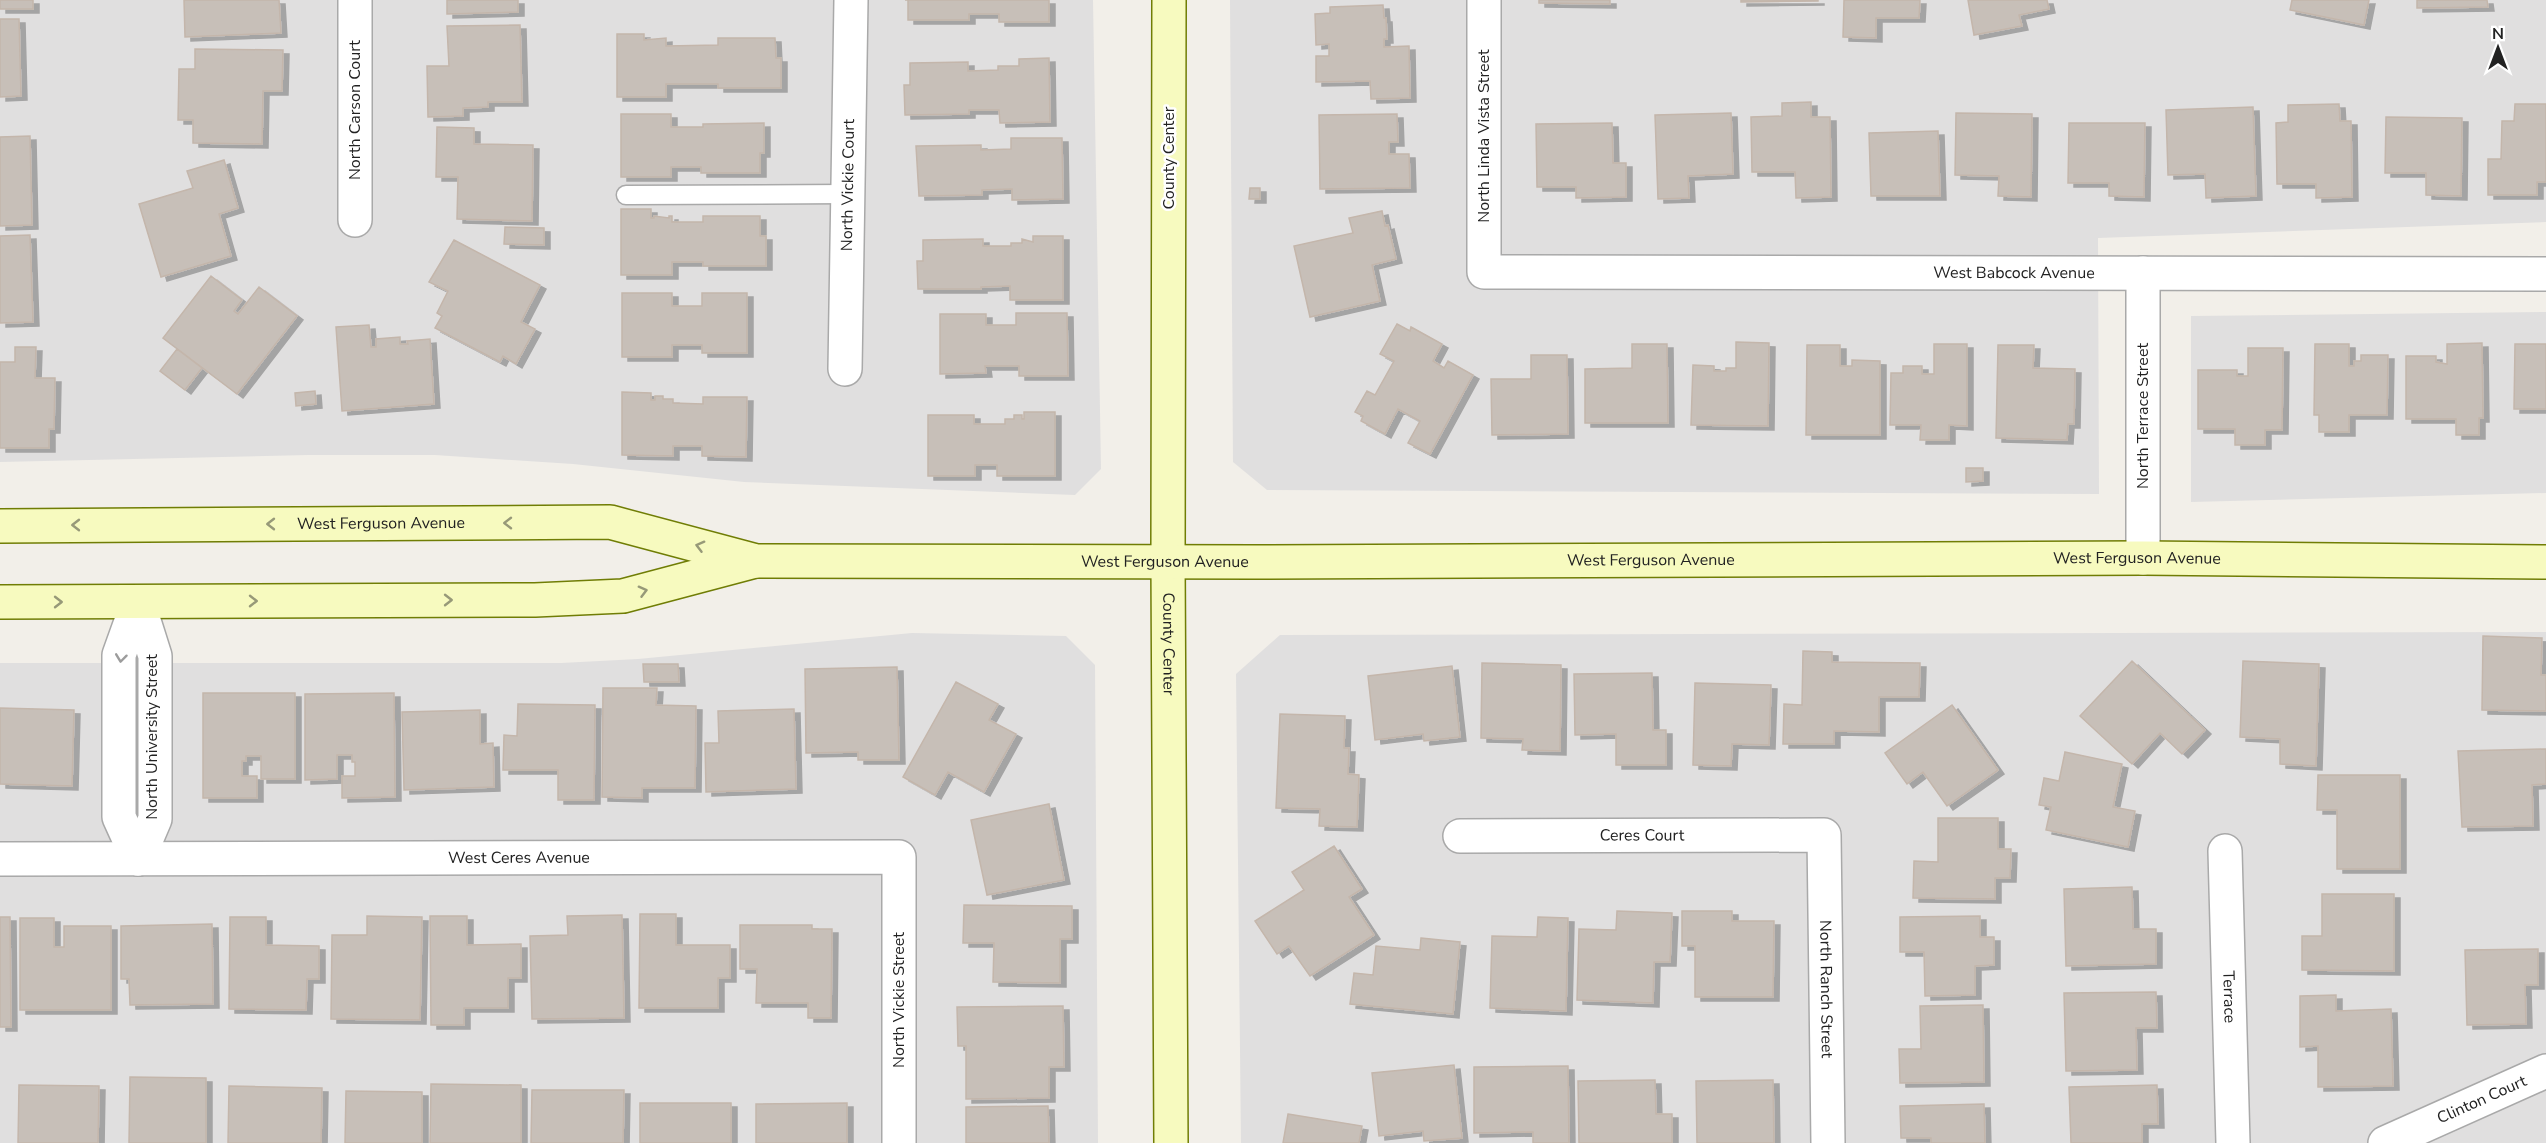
<svg xmlns="http://www.w3.org/2000/svg" width="2546" height="1143" font-family="'Nunito Sans',sans-serif">
  <style>
    .residential { fill: #e0dfdf }
    .building { fill: #c7bfb8; stroke: #c4b6ab; stroke-width: 1.5; filter: url(#shadow) }
    .lines { fill: none; stroke-linecap: round; stroke-linejoin: round }
    .lane-casing { stroke: #a9a9a9; stroke-width: 21 }
    .street-casing { stroke: #a9a9a9; stroke-width: 36 }
    .secondary-casing { stroke: #707d05; stroke-width: 36 }
    .lane { stroke: #fff; stroke-width: 18 }
    .street { stroke: #fff; stroke-width: 33 }
    .secondary { stroke: #f7fabf; stroke-width: 33 }
    .oneway { stroke: #979978 }
    .oneway2 { stroke: #9c9c9c }
    .labels { text-anchor: middle; dominant-baseline: central; stroke-width: 5; stroke-linejoin: round; paint-order: stroke }
    .street-label { font-size: 16px; fill: #222; stroke: #fff }
  </style>
  <defs>
    <filter id="shadow"><feDropShadow dx="6" dy="4" stdDeviation="0" flood-color="#0004"/></filter>
  </defs>
  <rect width="100%" height="100%" fill="#f2efe9"/>
  <path class="residential" d="M 0,0 L 1093,0 L 1101,469 L 1075,495 L 744,482 L 573,464 L 435,455 L 308,455 L 0,462 Z
    M 1230,0 L 2546,0 L 2546,222 L 2098,238 L 2099,494 L 1267,490 L 1233,462 Z
    M 2546,312 L 2546,493 L 2191,502 L 2191,316 Z
    M 2546,632 L 2546,1143 L 1241,1143 L 1236,674 L 1280,635 Z
    M 912,633 L 1066,636 L 1095,665 L 1098,1143 L 0,1143 L 0,663 L 561,663 L 638,659 Z"/>
  <path class="building" d="M 0,0 L 33,0 L 33,9 L 0,9 Z
    M 184,0 L 279,0 L 281,33 L 185,37 Z
    M 447,0 L 518,0 L 518,12 L 447,14 Z
    M 905,0 L 1049,0 L 1049,22 L 999,22 L 999,14 L 969,14 L 969,20 L 908,20 L 908,0 Z
    M 1539,0 L 1610,0 L 1610,4 L 1539,3 Z
    M 1741,0 L 1818,0 L 1818,1 L 1741,2 Z
    M 1844,0 L 1920,0 L 1919,18 L 1876,18 L 1876,38 L 1843,37 Z
    M 1968,0 L 2047,0 L 2049,9 L 2019,15 L 2022,26 L 1974,35 Z
    M 2292,0 L 2369,0 L 2364,25 L 2290,10 Z
    M 2417,0 L 2487,0 L 2488,7 L 2417,8 Z
    M 1383,5 L 1384,18 L 1386,18 L 1387,39 L 1384,39 L 1384,47 L 1409,46 L 1410,98 L 1371,99 L 1370,81 L 1316,82 L 1316,56 L 1329,56 L 1329,44 L 1316,45 L 1315,14 L 1330,13 L 1330,7 Z
    M 0,19 L 19,19 L 21,96 L 0,97 Z
    M 520,25 L 522,102 L 488,102 L 488,107 L 463,108 L 463,116 L 428,117 L 427,66 L 449,66 L 447,26 Z
    M 617,34 L 644,34 L 644,40 L 666,38 L 666,46 L 718,45 L 718,38 L 775,38 L 776,58 L 781,58 L 781,88 L 718,88 L 718,84 L 666,84 L 666,97 L 617,97 Z
    M 195,49 L 283,50 L 282,91 L 263,91 L 262,144 L 193,143 L 193,120 L 178,120 L 179,69 L 195,69 Z
    M 1049,58 L 1050,122 L 1000,123 L 999,110 L 969,110 L 969,114 L 905,115 L 904,85 L 910,85 L 910,63 L 968,62 L 968,71 L 998,70 L 998,66 L 1019,66 L 1019,59 Z
    M 1811,102 L 1811,117 L 1830,117 L 1831,197 L 1796,198 L 1795,172 L 1752,172 L 1751,117 L 1782,116 L 1782,103 Z
    M 2339,104 L 2340,121 L 2351,121 L 2352,197 L 2316,198 L 2316,184 L 2277,184 L 2276,123 L 2288,122 L 2288,105 Z
    M 2515,104 L 2546,104 L 2546,182 L 2537,182 L 2537,195 L 2488,195 L 2488,159 L 2501,159 L 2502,121 L 2514,121 Z
    M 2253,107 L 2256,196 L 2206,198 L 2205,174 L 2168,175 L 2166,110 Z
    M 1731,113 L 1733,174 L 1688,176 L 1689,198 L 1658,199 L 1655,115 Z
    M 1956,113 L 2032,114 L 2031,197 L 1998,196 L 1999,176 L 1955,175 Z
    M 621,114 L 671,114 L 671,127 L 703,127 L 703,124 L 764,123 L 764,153 L 760,153 L 760,173 L 701,173 L 701,167 L 671,167 L 671,177 L 621,177 Z
    M 1397,114 L 1398,142 L 1389,142 L 1389,154 L 1409,154 L 1410,188 L 1320,189 L 1319,115 Z
    M 2386,117 L 2462,118 L 2461,196 L 2426,195 L 2426,173 L 2385,173 Z
    M 1612,123 L 1613,163 L 1626,163 L 1626,197 L 1576,198 L 1576,187 L 1537,187 L 1536,124 Z
    M 2069,123 L 2145,123 L 2144,197 L 2109,196 L 2109,183 L 2068,183 Z
    M 437,127 L 474,128 L 474,144 L 533,145 L 532,221 L 457,219 L 458,177 L 436,177 Z
    M 1938,131 L 1940,196 L 1871,196 L 1869,133 Z
    M 30,136 L 32,225 L 0,226 L 0,137 Z
    M 1011,138 L 1062,138 L 1063,199 L 1012,200 L 1012,189 L 982,190 L 982,195 L 919,196 L 916,146 L 981,145 L 981,150 L 1011,149 Z
    M 224,160 L 238,208 L 219,214 L 231,256 L 161,277 L 139,204 L 193,188 L 187,171 Z
    M 1250,188 L 1260,188 L 1260,199 L 1249,199 Z
    M 621,209 L 651,209 L 651,218 L 654,218 L 654,216 L 669,218 L 669,216 L 672,216 L 672,222 L 703,222 L 703,216 L 760,216 L 760,236 L 766,236 L 766,266 L 703,266 L 703,262 L 672,262 L 672,275 L 621,275 Z
    M 1382,211 L 1385,226 L 1388,225 L 1396,259 L 1372,265 L 1380,301 L 1310,317 L 1294,246 L 1353,233 L 1349,218 Z
    M 505,227 L 544,228 L 544,245 L 504,244 Z
    M 30,235 L 33,322 L 0,323 L 0,236 Z
    M 1033,236 L 1063,236 L 1063,300 L 1010,300 L 1010,286 L 981,287 L 981,289 L 918,289 L 917,261 L 923,261 L 923,240 L 983,239 L 983,246 L 1011,246 L 1011,243 L 1022,243 L 1022,239 L 1033,242 Z
    M 454,240 L 540,285 L 521,322 L 535,329 L 516,364 L 503,356 L 500,362 L 435,328 L 442,316 L 437,313 L 448,291 L 429,282 Z
    M 211,276 L 242,300 L 234,311 L 238,314 L 259,287 L 297,316 L 237,394 L 163,338 Z
    M 622,293 L 672,293 L 672,306 L 702,306 L 702,293 L 747,293 L 747,353 L 702,353 L 702,345 L 672,345 L 672,357 L 622,357 Z
    M 1016,313 L 1067,313 L 1068,376 L 1019,376 L 1019,366 L 985,366 L 986,373 L 940,374 L 940,314 L 986,314 L 986,325 L 1016,325 Z
    M 1397,324 L 1410,331 L 1411,327 L 1442,344 L 1433,361 L 1444,368 L 1448,361 L 1473,375 L 1430,454 L 1408,443 L 1420,421 L 1398,409 L 1385,434 L 1361,421 L 1363,416 L 1355,412 L 1367,391 L 1375,395 L 1394,361 L 1380,354 Z
    M 369,325 L 371,347 L 376,347 L 376,339 L 400,337 L 400,344 L 408,344 L 407,341 L 430,339 L 434,404 L 342,411 L 336,327 Z
    M 1736,342 L 1769,343 L 1768,426 L 1691,425 L 1693,365 L 1714,366 L 1714,371 L 1726,371 L 1726,368 L 1736,368 Z
    M 2482,343 L 2483,418 L 2479,418 L 2479,435 L 2456,435 L 2456,419 L 2406,419 L 2406,356 L 2436,356 L 2436,362 L 2447,364 L 2447,344 Z
    M 1632,344 L 1667,344 L 1668,423 L 1585,423 L 1585,369 L 1632,368 Z
    M 1934,344 L 1967,344 L 1967,426 L 1949,425 L 1949,440 L 1920,440 L 1921,425 L 1890,425 L 1891,373 L 1903,373 L 1903,366 L 1922,366 L 1922,374 L 1934,374 Z
    M 2315,344 L 2349,344 L 2349,366 L 2354,366 L 2354,361 L 2361,361 L 2361,355 L 2388,355 L 2387,415 L 2349,415 L 2349,432 L 2319,432 L 2319,415 L 2314,415 Z
    M 2515,344 L 2546,344 L 2546,409 L 2514,409 Z
    M 1807,345 L 1840,345 L 1840,366 L 1852,366 L 1852,360 L 1880,361 L 1880,435 L 1806,435 Z
    M 1998,345 L 2034,345 L 2033,368 L 2075,369 L 2074,424 L 2068,424 L 2067,440 L 1996,438 Z
    M 15,347 L 36,347 L 35,378 L 55,378 L 54,429 L 49,429 L 49,448 L 0,448 L 0,362 L 15,362 Z
    M 2248,348 L 2283,348 L 2282,430 L 2265,430 L 2265,445 L 2235,445 L 2235,429 L 2198,429 L 2198,370 L 2237,370 L 2237,376 L 2248,376 Z
    M 177,349 L 202,368 L 185,390 L 160,371 Z
    M 1531,355 L 1567,355 L 1568,434 L 1492,435 L 1491,379 L 1531,379 Z
    M 315,391 L 316,404 L 296,406 L 295,393 Z
    M 622,392 L 651,393 L 651,400 L 655,400 L 655,396 L 663,396 L 663,399 L 673,399 L 673,403 L 703,404 L 703,397 L 747,397 L 746,457 L 702,456 L 702,446 L 673,446 L 673,456 L 622,455 Z
    M 1024,412 L 1055,412 L 1055,476 L 997,476 L 997,465 L 975,465 L 975,476 L 928,476 L 928,415 L 974,415 L 974,424 L 1005,424 L 1005,419 L 1014,419 L 1014,415 L 1022,415 L 1022,419 L 1024,419 Z
    M 1966,468 L 1983,468 L 1983,481 L 1966,482 Z
    M 2483,636 L 2542,638 L 2541,675 L 2546,675 L 2546,711 L 2482,710 Z
    M 1803,651 L 1832,652 L 1832,662 L 1920,663 L 1919,697 L 1879,697 L 1879,732 L 1834,731 L 1834,744 L 1783,744 L 1784,704 L 1802,705 Z
    M 2132,661 L 2205,730 L 2182,754 L 2160,733 L 2132,764 L 2080,716 Z
    M 2243,661 L 2319,664 L 2316,766 L 2280,764 L 2280,739 L 2240,737 Z
    M 1482,663 L 1561,665 L 1560,751 L 1522,750 L 1523,739 L 1481,738 Z
    M 643,664 L 678,664 L 679,682 L 644,682 Z
    M 1452,666 L 1460,737 L 1424,741 L 1423,734 L 1375,740 L 1368,676 Z
    M 897,667 L 899,760 L 858,760 L 858,752 L 806,753 L 805,669 Z
    M 1652,673 L 1653,730 L 1666,730 L 1666,765 L 1616,765 L 1616,734 L 1575,735 L 1574,674 Z
    M 956,682 L 998,704 L 989,720 L 1016,734 L 984,792 L 948,772 L 935,795 L 903,777 Z
    M 1695,683 L 1771,685 L 1769,745 L 1732,744 L 1731,766 L 1693,765 Z
    M 603,688 L 657,688 L 656,705 L 696,706 L 695,788 L 642,788 L 642,798 L 602,797 Z
    M 203,693 L 295,693 L 295,779 L 261,779 L 261,756 L 246,756 L 246,761 L 242,761 L 242,776 L 257,776 L 257,798 L 203,798 Z
    M 394,693 L 395,797 L 342,798 L 342,776 L 355,776 L 355,762 L 352,762 L 352,755 L 337,755 L 337,779 L 305,780 L 305,694 Z
    M 518,704 L 595,705 L 594,800 L 558,800 L 558,770 L 503,770 L 504,735 L 517,736 Z
    M 1952,705 L 1998,770 L 1947,806 L 1923,772 L 1907,784 L 1885,753 Z
    M 0,708 L 74,710 L 72,786 L 0,784 Z
    M 794,709 L 796,789 L 706,792 L 705,743 L 719,743 L 718,711 Z
    M 480,710 L 480,744 L 493,743 L 494,787 L 404,790 L 402,712 Z
    M 1280,714 L 1345,716 L 1344,748 L 1349,748 L 1348,774 L 1359,775 L 1357,827 L 1319,826 L 1320,809 L 1276,808 Z
    M 2546,749 L 2546,784 L 2532,785 L 2533,826 L 2462,827 L 2458,751 Z
    M 2065,752 L 2122,764 L 2113,807 L 2135,811 L 2128,847 L 2046,830 L 2051,807 L 2039,805 L 2044,778 L 2059,781 Z
    M 2318,775 L 2400,775 L 2400,869 L 2337,869 L 2337,810 L 2317,810 Z
    M 1049,804 L 1064,880 L 987,895 L 971,820 Z
    M 1938,818 L 1998,818 L 1998,849 L 2011,849 L 2010,878 L 1995,878 L 1995,899 L 1913,898 L 1914,861 L 1938,862 Z
    M 1334,846 L 1362,889 L 1349,897 L 1374,935 L 1310,976 L 1289,946 L 1277,954 L 1255,921 L 1304,890 L 1292,872 Z
    M 2132,887 L 2133,929 L 2156,929 L 2156,964 L 2066,966 L 2064,889 Z
    M 2322,894 L 2394,894 L 2394,971 L 2302,970 L 2302,936 L 2322,936 Z
    M 964,905 L 1072,906 L 1072,939 L 1060,939 L 1060,983 L 993,982 L 994,943 L 963,943 Z
    M 1617,911 L 1672,913 L 1670,962 L 1654,962 L 1653,1003 L 1577,1000 L 1579,929 L 1616,930 Z
    M 1682,911 L 1732,911 L 1732,921 L 1774,921 L 1773,997 L 1695,997 L 1695,946 L 1682,946 Z
    M 640,914 L 676,914 L 676,945 L 730,945 L 730,978 L 718,978 L 718,1008 L 639,1008 Z
    M 622,915 L 624,1018 L 532,1019 L 530,936 L 568,935 L 567,916 Z
    M 367,916 L 422,917 L 420,1020 L 331,1019 L 332,935 L 367,935 Z
    M 430,916 L 467,916 L 467,945 L 521,944 L 521,978 L 508,978 L 508,1008 L 464,1008 L 464,1025 L 431,1025 Z
    M 1980,916 L 1980,937 L 1994,937 L 1994,965 L 1975,966 L 1975,995 L 1925,996 L 1924,952 L 1900,952 L 1900,917 Z
    M 0,917 L 10,917 L 11,1027 L 0,1027 Z
    M 230,917 L 266,917 L 266,945 L 319,946 L 319,979 L 307,979 L 306,1010 L 229,1009 Z
    M 1538,917 L 1568,918 L 1566,1011 L 1490,1008 L 1492,936 L 1537,937 Z
    M 20,918 L 54,918 L 54,947 L 64,947 L 64,926 L 111,926 L 111,1010 L 20,1010 Z
    M 212,924 L 213,1004 L 130,1005 L 129,979 L 121,979 L 121,926 Z
    M 740,925 L 812,925 L 812,929 L 832,929 L 831,1018 L 808,1018 L 808,1003 L 756,1003 L 757,969 L 740,969 Z
    M 1421,938 L 1460,942 L 1453,1014 L 1350,1004 L 1354,973 L 1373,975 L 1376,946 L 1420,950 Z
    M 2538,949 L 2538,985 L 2525,985 L 2526,1024 L 2467,1025 L 2465,950 Z
    M 2156,992 L 2157,1028 L 2136,1028 L 2137,1070 L 2066,1071 L 2064,993 Z
    M 2336,995 L 2336,1011 L 2391,1009 L 2393,1086 L 2318,1087 L 2318,1046 L 2300,1047 L 2300,996 Z
    M 1983,1005 L 1984,1082 L 1900,1083 L 1899,1049 L 1921,1049 L 1920,1006 Z
    M 1063,1006 L 1064,1067 L 1049,1067 L 1049,1098 L 966,1099 L 966,1046 L 958,1046 L 957,1007 Z
    M 1454,1065 L 1462,1138 L 1424,1141 L 1423,1131 L 1379,1136 L 1372,1073 Z
    M 1568,1066 L 1569,1143 L 1533,1143 L 1533,1132 L 1474,1133 L 1474,1067 Z
    M 130,1077 L 206,1078 L 206,1143 L 129,1143 Z
    M 1655,1080 L 1656,1114 L 1672,1114 L 1672,1143 L 1579,1143 L 1578,1081 Z
    M 1773,1080 L 1774,1143 L 1697,1143 L 1696,1081 Z
    M 431,1084 L 521,1085 L 521,1143 L 430,1143 Z
    M 19,1085 L 99,1086 L 98,1143 L 18,1143 Z
    M 2157,1085 L 2158,1124 L 2142,1124 L 2142,1143 L 2071,1143 L 2069,1087 Z
    M 229,1086 L 322,1088 L 321,1143 L 228,1143 Z
    M 532,1090 L 624,1090 L 623,1143 L 531,1143 Z
    M 346,1091 L 422,1092 L 422,1143 L 345,1143 Z
    M 640,1103 L 731,1103 L 731,1143 L 640,1143 Z
    M 847,1103 L 847,1143 L 756,1143 L 756,1104 Z
    M 1984,1104 L 1985,1143 L 1931,1143 L 1931,1138 L 1901,1138 L 1900,1106 Z
    M 1048,1106 L 1049,1143 L 966,1143 L 966,1107 Z
    M 1288,1114 L 1362,1126 L 1359,1143 L 1283,1143 Z"/>
  <g class="lines">
    <g class="lane-casing">
      <path id="lane" d="M 626,195 L 848,194"/>
    </g>
    <g class="street-casing">
      <g id="street">
        <path d="M 355,0 L 355,220"/>
        <path id="s1" d="M 1484,0 L 1484,272 L 2546,274"/>
        <path d="M 2143,273 L 2143,558"/>
        <path id="s2" d="M 845,369 L 851,0"/>
        <path d="M 138,602 L 119,655 L 119,817 L 138,859"/>
        <path d="M 138,602 L 155,656 L 155,819 L 138,859"/>
        <path id="s3" d="M 1460,836 L 1824,835 L 1828,1143"/>
        <path id="s4" d="M 2225,851 L 2233,1143"/>
        <path id="s5" d="M 0,859 L 899,857 L 899,1143"/>
        <path id="s6" d="M 2385,1143 L 2546,1071"/>
      </g>
    </g>
    <g class="secondary-casing">
      <g id="secondary">
        <path id="s7" d="M 1169,0 L 1168,562 L 1171,1143"/>
        <path id="s8" d="M 0,526 L 610,522 L 756,561 L 1256,562 L 2143,558 L 2546,562"/>
        <path d="M 0,602 L 535,600 L 623,596 L 755,561"/>
      </g>
    </g>
    <use href="#lane" class="lane"/>
    <use href="#street" class="street"/>
    <use href="#secondary" class="secondary"/>
  </g>
  <defs><path id="oneway-chevron" d="M-2-3.5L2.5 0L-2 3.5" fill="none" stroke-width="1.6" stroke-linecap="round" stroke-linejoin="round" transform="scale(1.5)"/></defs>
  <g class="oneway">
    <use href="#oneway-chevron" transform="translate(508 523) rotate(180)"/>
    <use href="#oneway-chevron" transform="translate(271 524) rotate(180)"/>
    <use href="#oneway-chevron" transform="translate(76 525) rotate(180)"/>
    <use href="#oneway-chevron" transform="translate(700 546) rotate(-165)"/>
    <use href="#oneway-chevron" transform="translate(643 591) rotate(-15)"/>
    <use href="#oneway-chevron" transform="translate(448 600)"/>
    <use href="#oneway-chevron" transform="translate(253 601)"/>
    <use href="#oneway-chevron" transform="translate(58 602)"/>
  </g>
  <use class="oneway2" href="#oneway-chevron" transform="translate(121 658) rotate(97)"/>
  <g class="labels">
    <g class="street-label">
      <text transform="translate(355 110) rotate(-90)">North Carson Court</text>
      <text transform="translate(1484 136) rotate(-90)">North Linda Vista Street</text>
      <text transform="translate(1169 158) rotate(-90)">County Center</text>
      <text stroke="none"><textPath href="#s2" startOffset="184">North Vickie Court</textPath></text>
      <text stroke="none"><textPath href="#s1" startOffset="802">West Babcock Avenue</textPath></text>
      <text transform="translate(2143 416) rotate(-90)">North Terrace Street</text>
      <text stroke="none"><textPath href="#s8" startOffset="381">West Ferguson Avenue</textPath></text>
      <text stroke="none"><textPath href="#s8" startOffset="2142">West Ferguson Avenue</textPath></text>
      <text stroke="none"><textPath href="#s8" startOffset="1656">West Ferguson Avenue</textPath></text>
      <text stroke="none"><textPath href="#s8" startOffset="1170">West Ferguson Avenue</textPath></text>
      <text stroke="none"><textPath href="#s7" startOffset="644">County Center</textPath></text>
      <text transform="translate(152 737) rotate(-90)">North University Street</text>
      <text stroke="none"><textPath href="#s3" startOffset="182">Ceres Court</textPath></text>
      <text stroke="none"><textPath href="#s5" startOffset="519">West Ceres Avenue</textPath></text>
      <text stroke="none"><textPath href="#s3" startOffset="518">North Ranch Street</textPath></text>
      <text stroke="none"><textPath href="#s4" startOffset="146">Terrace</textPath></text>
      <text transform="translate(899 1000) rotate(-90)">North Vickie Street</text>
      <text stroke="none"><textPath href="#s6" startOffset="106">Clinton Court</textPath></text>
    </g>
  </g>
  <g transform="translate(2498 48)" stroke="#ffffff" stroke-width="4.5" paint-order="stroke">
  <path d="M0-4.5L10 22L0 15L-10 22Z" fill="#222222"/>
  <text y="-9" font-size="16" font-weight="bold" text-anchor="middle" fill="#222222">N</text>
  </g>
</svg>
